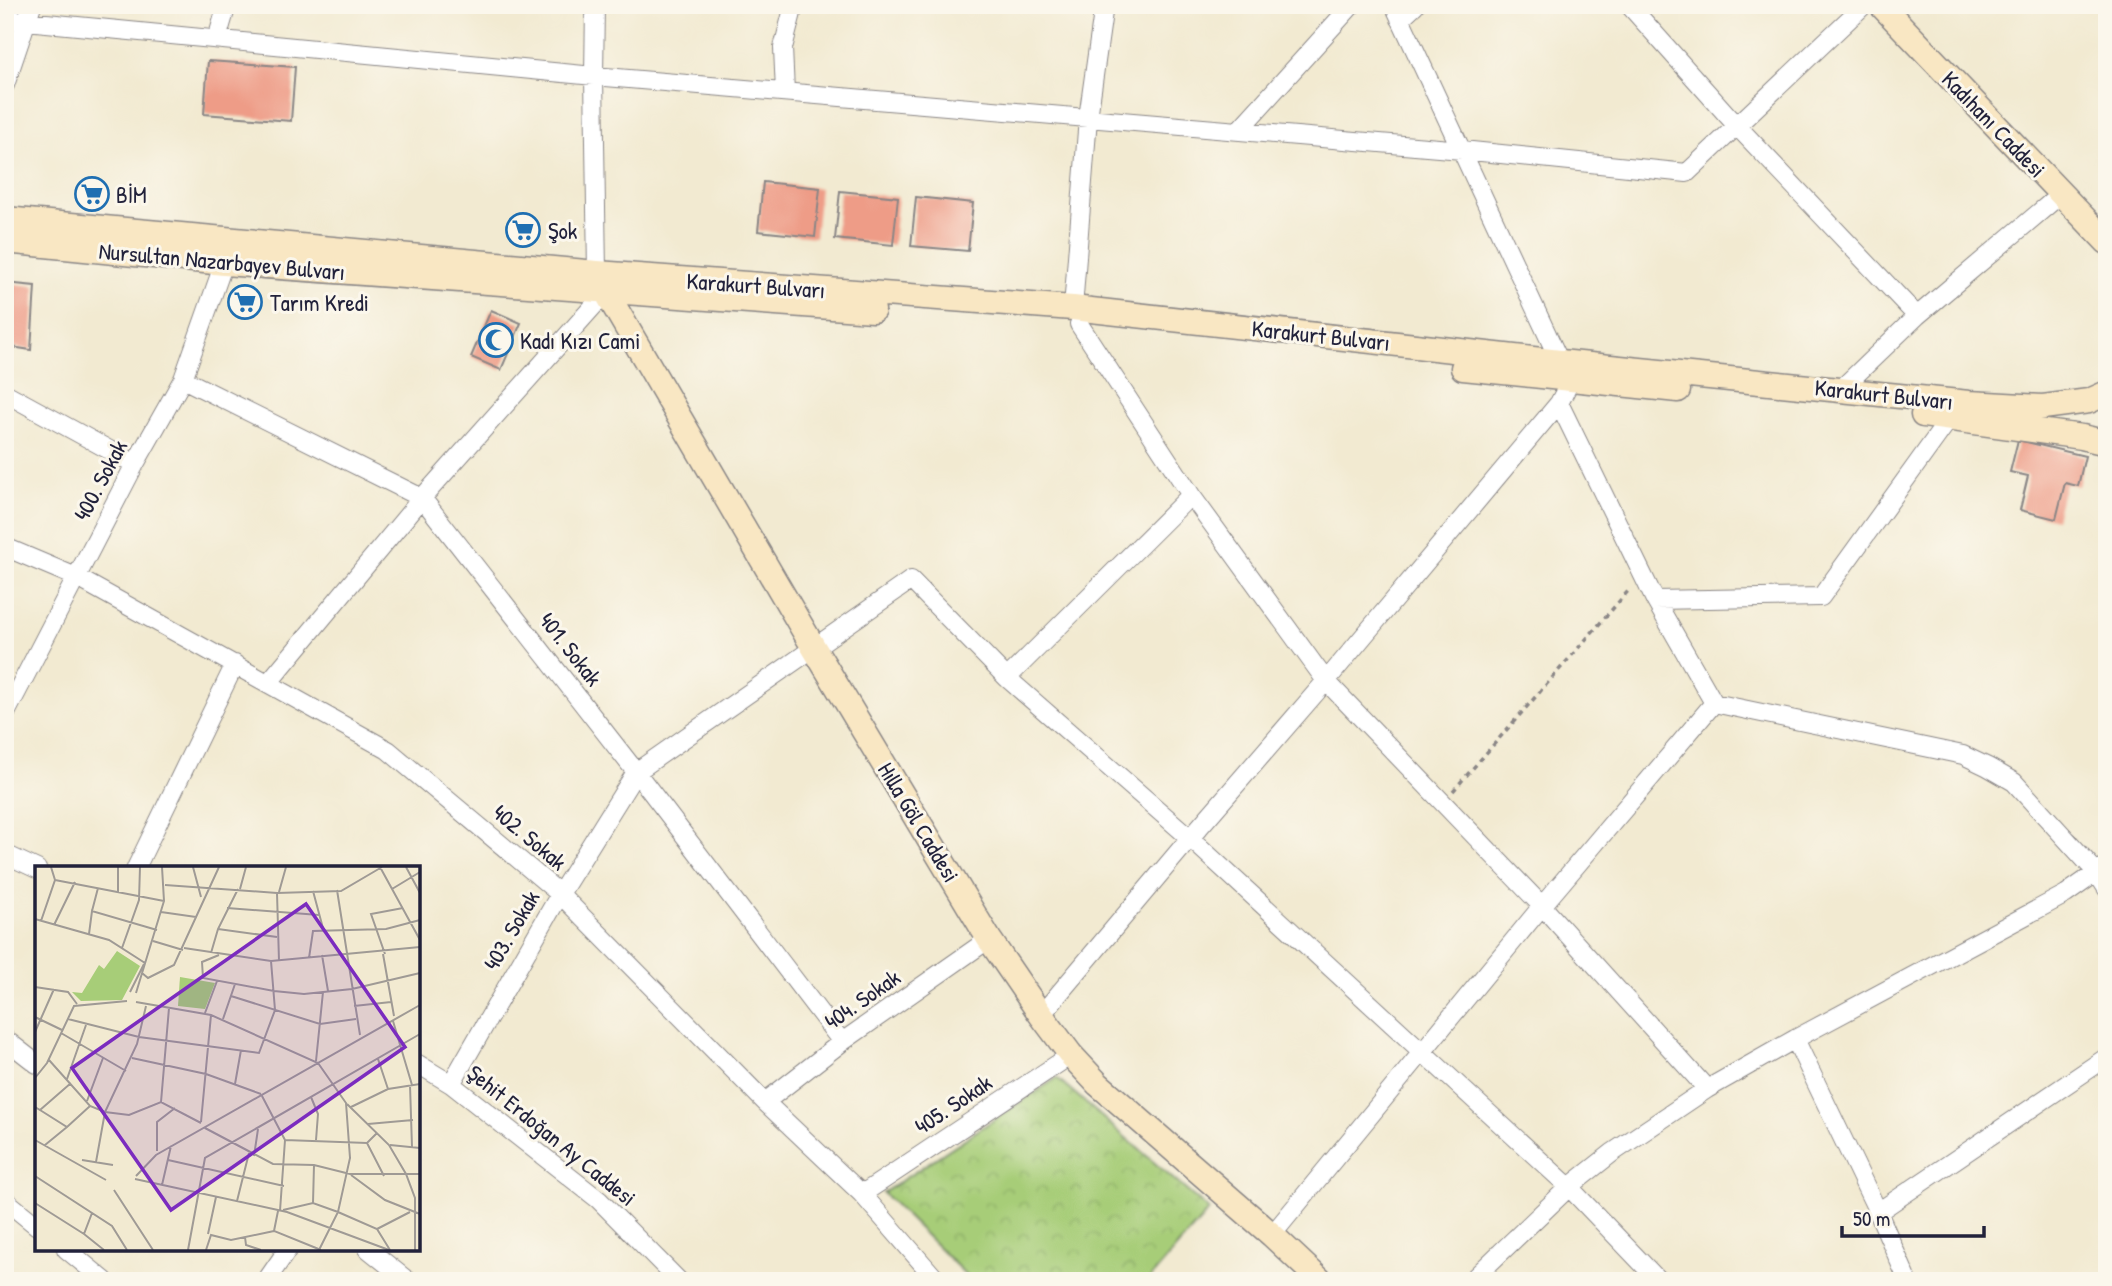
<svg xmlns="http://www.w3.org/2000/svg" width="2112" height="1286" font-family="'Patrick Hand',sans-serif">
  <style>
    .park { fill: url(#park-crowns); stroke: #64785a; stroke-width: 2 }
    .building { fill: #ee9c87 }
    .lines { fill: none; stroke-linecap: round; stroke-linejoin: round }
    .street-casing { stroke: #8a8686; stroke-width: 20 }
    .secondary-casing { stroke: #8a8686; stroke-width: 27 }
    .path { stroke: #8a8686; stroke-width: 3.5; stroke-dasharray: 5 5; stroke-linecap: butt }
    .street { stroke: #fff; stroke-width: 18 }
    .secondary { stroke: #f9e7c3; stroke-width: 24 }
    .labels { text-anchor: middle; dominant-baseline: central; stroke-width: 6; stroke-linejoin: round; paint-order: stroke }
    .street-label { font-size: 23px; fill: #22223b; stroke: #fbf7ec }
    .poi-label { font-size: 23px; fill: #22223b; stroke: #fbf7ec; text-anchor: start }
    .inset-road { fill: none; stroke: #9f9a95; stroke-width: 2 }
    .view { fill: #7b2cbf; fill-opacity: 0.15; stroke: #7b2cbf; stroke-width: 3.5 }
    .inset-edge { fill: none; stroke: #22223b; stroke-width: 3.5 }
  </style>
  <defs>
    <pattern id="park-crowns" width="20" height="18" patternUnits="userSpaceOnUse" patternTransform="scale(1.75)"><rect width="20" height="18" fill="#a7cd78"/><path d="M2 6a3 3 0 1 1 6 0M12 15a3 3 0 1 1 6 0" fill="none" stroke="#8fb069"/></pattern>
  </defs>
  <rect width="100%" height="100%" fill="#fbf7ec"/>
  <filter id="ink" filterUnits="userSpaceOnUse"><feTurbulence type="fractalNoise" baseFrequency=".0143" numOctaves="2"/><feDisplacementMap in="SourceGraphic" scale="14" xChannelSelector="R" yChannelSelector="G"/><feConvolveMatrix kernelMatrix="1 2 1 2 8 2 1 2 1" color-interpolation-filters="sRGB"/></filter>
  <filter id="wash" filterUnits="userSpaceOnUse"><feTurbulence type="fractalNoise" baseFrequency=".00686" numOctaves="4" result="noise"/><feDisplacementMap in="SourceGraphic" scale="28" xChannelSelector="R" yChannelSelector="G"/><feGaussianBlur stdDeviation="1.57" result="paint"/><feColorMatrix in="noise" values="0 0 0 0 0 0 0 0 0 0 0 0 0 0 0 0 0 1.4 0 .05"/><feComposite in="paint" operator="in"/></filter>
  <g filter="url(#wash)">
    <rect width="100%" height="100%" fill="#f2ead1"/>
    <path class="park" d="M 1057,1078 L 1209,1210 L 1148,1281 L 972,1281 L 883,1193 Z"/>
    <g id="blocks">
      <path class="building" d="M 208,61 L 295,67 L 291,121 L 204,114 Z
        M 763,182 L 820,188 L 815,237 L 758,231 Z
        M 840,191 L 898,197 L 893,245 L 835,239 Z
        M 916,197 L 973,203 L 968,251 L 911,246 Z
        M 5,283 L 35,286 L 31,350 L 5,346 Z
        M 491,310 L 521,323 L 501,370 L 471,357 Z
        M 2018,440 L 2085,456 L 2078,486 L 2065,483 L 2056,519 L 2020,510 L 2028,476 L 2010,472 Z"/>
    </g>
  </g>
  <g filter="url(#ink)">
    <use href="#blocks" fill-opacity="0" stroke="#8a8686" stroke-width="2"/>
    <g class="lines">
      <g class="street-casing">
        <path id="street" d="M 1394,5 L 1560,362
          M 1629,5 L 1737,126 L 1917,316
          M 5,19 L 594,76 L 1462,150 L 1687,173 L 1864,5
          M 1400,19 L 1415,5
          M 217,39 L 227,5
          M 5,85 L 32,5
          M 785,92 L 783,48 L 794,5
          M 1238,131 L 1352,5
          M 1073,308 L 1088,118 L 1104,5
          M 1079,324 L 1191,495 L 1326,681 L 1542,906 L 1707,1089
          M 183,379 L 422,498 L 636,772 L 842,1042
          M 1840,390 L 1917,316 L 2061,194
          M 5,393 L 135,464
          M 1559,403 L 1655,600 L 1714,703 L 1963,755 L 1988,767 L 2014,782 L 2097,873 L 2107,889
          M 5,547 L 76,577 L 388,750 L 560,894 L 765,1102 L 862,1194 L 934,1277 L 934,1281
          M 1655,600 L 1821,597 L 1950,418
          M 1007,678 L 1191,495
          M 269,682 L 422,498 L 606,292 L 597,273 L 594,76 L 595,5
          M 5,715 L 135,464 L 183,379 L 224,263
          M 5,854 L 37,869
          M 136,868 L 235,664
          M 1041,1015 L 1190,838 L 1326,681 L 1559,403 L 1571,380
          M 5,1039 L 37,1064
          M 1795,1039 L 1878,1212 L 1908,1281
          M 418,1064 L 451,1084 L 599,1200 L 679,1281
          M 451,1084 L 560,894 L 636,772 L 911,580 L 1007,678 L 1190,838 L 1569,1187 L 1659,1281
          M 765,1102 L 842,1042 L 989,939
          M 862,1194 L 1071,1055
          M 5,1200 L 37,1226
          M 1878,1212 L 2107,1057
          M 1272,1235 L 1542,906 L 1714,703
          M 66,1249 L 105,1281
          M 368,1249 L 408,1281
          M 266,1281 L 288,1249
          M 1471,1281 L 1569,1187 L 1612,1153 L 1707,1089 L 1795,1039 L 2066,894 L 2107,865"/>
      </g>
      <g class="secondary-casing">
        <path id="secondary" d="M 1881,5 L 2107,242
          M 5,219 L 597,273 L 1073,308 L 1560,362 L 1969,403 L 2043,407 L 2089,401 L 2107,393
          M 5,241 L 224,263 L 873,310
          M 606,292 L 814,648 L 989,939 L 1041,1015 L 1071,1055 L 1098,1084 L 1272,1235 L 1321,1281
          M 1463,368 L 1678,390
          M 1923,415 L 2082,437 L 2107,443"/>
      </g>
      <path class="path" d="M 1453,791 L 1630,589"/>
      <use href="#street" class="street"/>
      <use href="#secondary" class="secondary"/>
    </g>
  </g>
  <defs>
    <g id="supermarket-ring" transform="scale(1.75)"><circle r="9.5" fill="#fbf7ec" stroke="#1f6fb2" stroke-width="1.5"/><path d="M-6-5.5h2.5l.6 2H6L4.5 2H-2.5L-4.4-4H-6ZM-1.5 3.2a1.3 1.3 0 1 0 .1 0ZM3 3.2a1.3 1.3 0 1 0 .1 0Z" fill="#1f6fb2"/></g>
    <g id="mosque-ring" transform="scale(1.75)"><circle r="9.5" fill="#fbf7ec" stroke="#1f6fb2" stroke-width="1.5"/><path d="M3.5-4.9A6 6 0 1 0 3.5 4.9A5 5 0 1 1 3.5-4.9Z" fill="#1f6fb2"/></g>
  </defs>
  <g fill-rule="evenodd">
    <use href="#supermarket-ring" x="92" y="194"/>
    <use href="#supermarket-ring" x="523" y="230"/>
    <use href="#supermarket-ring" x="245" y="302"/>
    <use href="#mosque-ring" x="496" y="340"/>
  </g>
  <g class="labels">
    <g class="street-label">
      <text transform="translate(1994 124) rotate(46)">Kadıhanı Caddesi</text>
      <text transform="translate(222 261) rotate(5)">Nursultan Nazarbayev Bulvarı</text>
      <text transform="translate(756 285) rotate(4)">Karakurt Bulvarı</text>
      <text transform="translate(1321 335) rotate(6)">Karakurt Bulvarı</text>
      <text transform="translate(1884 394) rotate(6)">Karakurt Bulvarı</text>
      <text transform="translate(100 480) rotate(-62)">400. Sokak</text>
      <text transform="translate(571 649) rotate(52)">401. Sokak</text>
      <text transform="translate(919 822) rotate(59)">Hılla Göl Caddesi</text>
      <text transform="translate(530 837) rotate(40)">402. Sokak</text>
      <text transform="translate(511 930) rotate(-60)">403. Sokak</text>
      <text transform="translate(862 999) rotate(-35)">404. Sokak</text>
      <text transform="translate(953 1104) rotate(-34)">405. Sokak</text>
      <text transform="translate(552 1135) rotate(39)">Şehit Erdoğan Ay Caddesi</text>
    </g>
    <g class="poi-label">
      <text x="116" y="194">BİM</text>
      <text x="548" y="230">Şok</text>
      <text x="270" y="302">Tarım Kredi</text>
      <text x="520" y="340">Kadı Kızı Cami</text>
    </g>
  </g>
  <g transform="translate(35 866)">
    <rect width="385" height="385" fill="#f2ead1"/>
    <path d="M 82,85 L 105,100 L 87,134 L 46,135 L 37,126 L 47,127 L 64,99 L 69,103 Z" fill="#a7cd78"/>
    <path d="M 145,111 L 180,117 L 170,143 L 143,140 Z" fill="#a7cd78"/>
    <path class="inset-road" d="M 158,1 L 166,31M 345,1 L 385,74M 371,1 L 385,27M 20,14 L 129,35M 130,19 L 242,27 L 306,25 L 347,1M 205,23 L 211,1M 357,23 L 385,6M 302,24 L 325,169M 278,25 L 289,66M 244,26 L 251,1M 83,27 L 83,1M 242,27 L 244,95M 192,42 L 284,49M 57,45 L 63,22M 126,46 L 161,51M 0,53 L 74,74 L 110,97M 6,55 L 20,14 L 16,1M 19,59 L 40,16M 183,63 L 242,71M 54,68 L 57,45 L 122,64M 118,75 L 148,84M 87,82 L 104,34 L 105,1M 149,82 L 236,95 L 385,81M 176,87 L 183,63 L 203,23M 348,88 L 359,150M 350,88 L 336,48 L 368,42M 184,89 L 167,96 L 168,112 L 239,125 L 269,128 L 317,123 L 385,107M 287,89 L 293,125M 274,92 L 278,65 L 351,63 L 385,54M 107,107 L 113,112 L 139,99 L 184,1M 0,121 L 33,126 L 42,138M 95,126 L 109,98M 101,127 L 129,35 L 127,1M 196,130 L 285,158 L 321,153M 101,136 L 176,149 L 283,197 L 311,237 L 315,292 L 303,346 L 284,384M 319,140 L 356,136M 170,147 L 182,115M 0,151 L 27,164M 33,153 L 104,171 L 224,187 L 240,144 L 236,95M 188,153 L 200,118M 358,155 L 377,219M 0,166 L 19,123M 26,167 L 91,205M 97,192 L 171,208 L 226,228M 343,193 L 353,223M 14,194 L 55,240 L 70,246 L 94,249 L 126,236 L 166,257M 281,195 L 288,126M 0,212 L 12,197 L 39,140 L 92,135M 32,213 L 51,159M 200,218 L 206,184M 375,219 L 377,281M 227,230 L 250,274 L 245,345M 276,231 L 283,248 L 281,274M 52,235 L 68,192M 126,236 L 134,142M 312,238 L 354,279 L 371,308 L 380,332 L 380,384M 0,241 L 5,244 L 36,217M 316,241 L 353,223 L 385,218M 5,244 L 32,261 L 55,240M 166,256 L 176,149M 333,258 L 378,254M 170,262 L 238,298 L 279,299 L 315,308 L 385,308M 0,274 L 71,314M 250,274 L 332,277 L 342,267M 332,277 L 349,310M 10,279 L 32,261M 355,279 L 385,282M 122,285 L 122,256 L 140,242M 219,290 L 223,263M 47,294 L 78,299M 133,294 L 249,320M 61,296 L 70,246 L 102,178 L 111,140M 316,309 L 350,334 L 385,348M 0,310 L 77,360 L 92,384M 101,310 L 121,289 L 385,139M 100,313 L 252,346 L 354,384M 127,319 L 136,280M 79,324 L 118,384M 202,335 L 214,287M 0,337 L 49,368M 278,337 L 279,299M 248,344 L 278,337 L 303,346 L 342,363 L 355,384M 243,345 L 239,365 L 286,384M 57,347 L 49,368 L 69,384M 342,363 L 375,346M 173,368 L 181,331M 210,371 L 211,379 L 226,384M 153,384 L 170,292 L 385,168M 171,384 L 176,369 L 196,374 L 239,365"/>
    <path class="view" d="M 271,38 L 370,181 L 136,344 L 37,202 Z"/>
    <rect width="385" height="385" class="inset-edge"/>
  </g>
  <rect width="2112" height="1286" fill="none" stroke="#fbf7ec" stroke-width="28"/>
  <path d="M1842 1226v10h142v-10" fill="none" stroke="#22223b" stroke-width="3.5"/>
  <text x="1853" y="1226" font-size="21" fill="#22223b" stroke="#fbf7ec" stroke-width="5" paint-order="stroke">50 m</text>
</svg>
